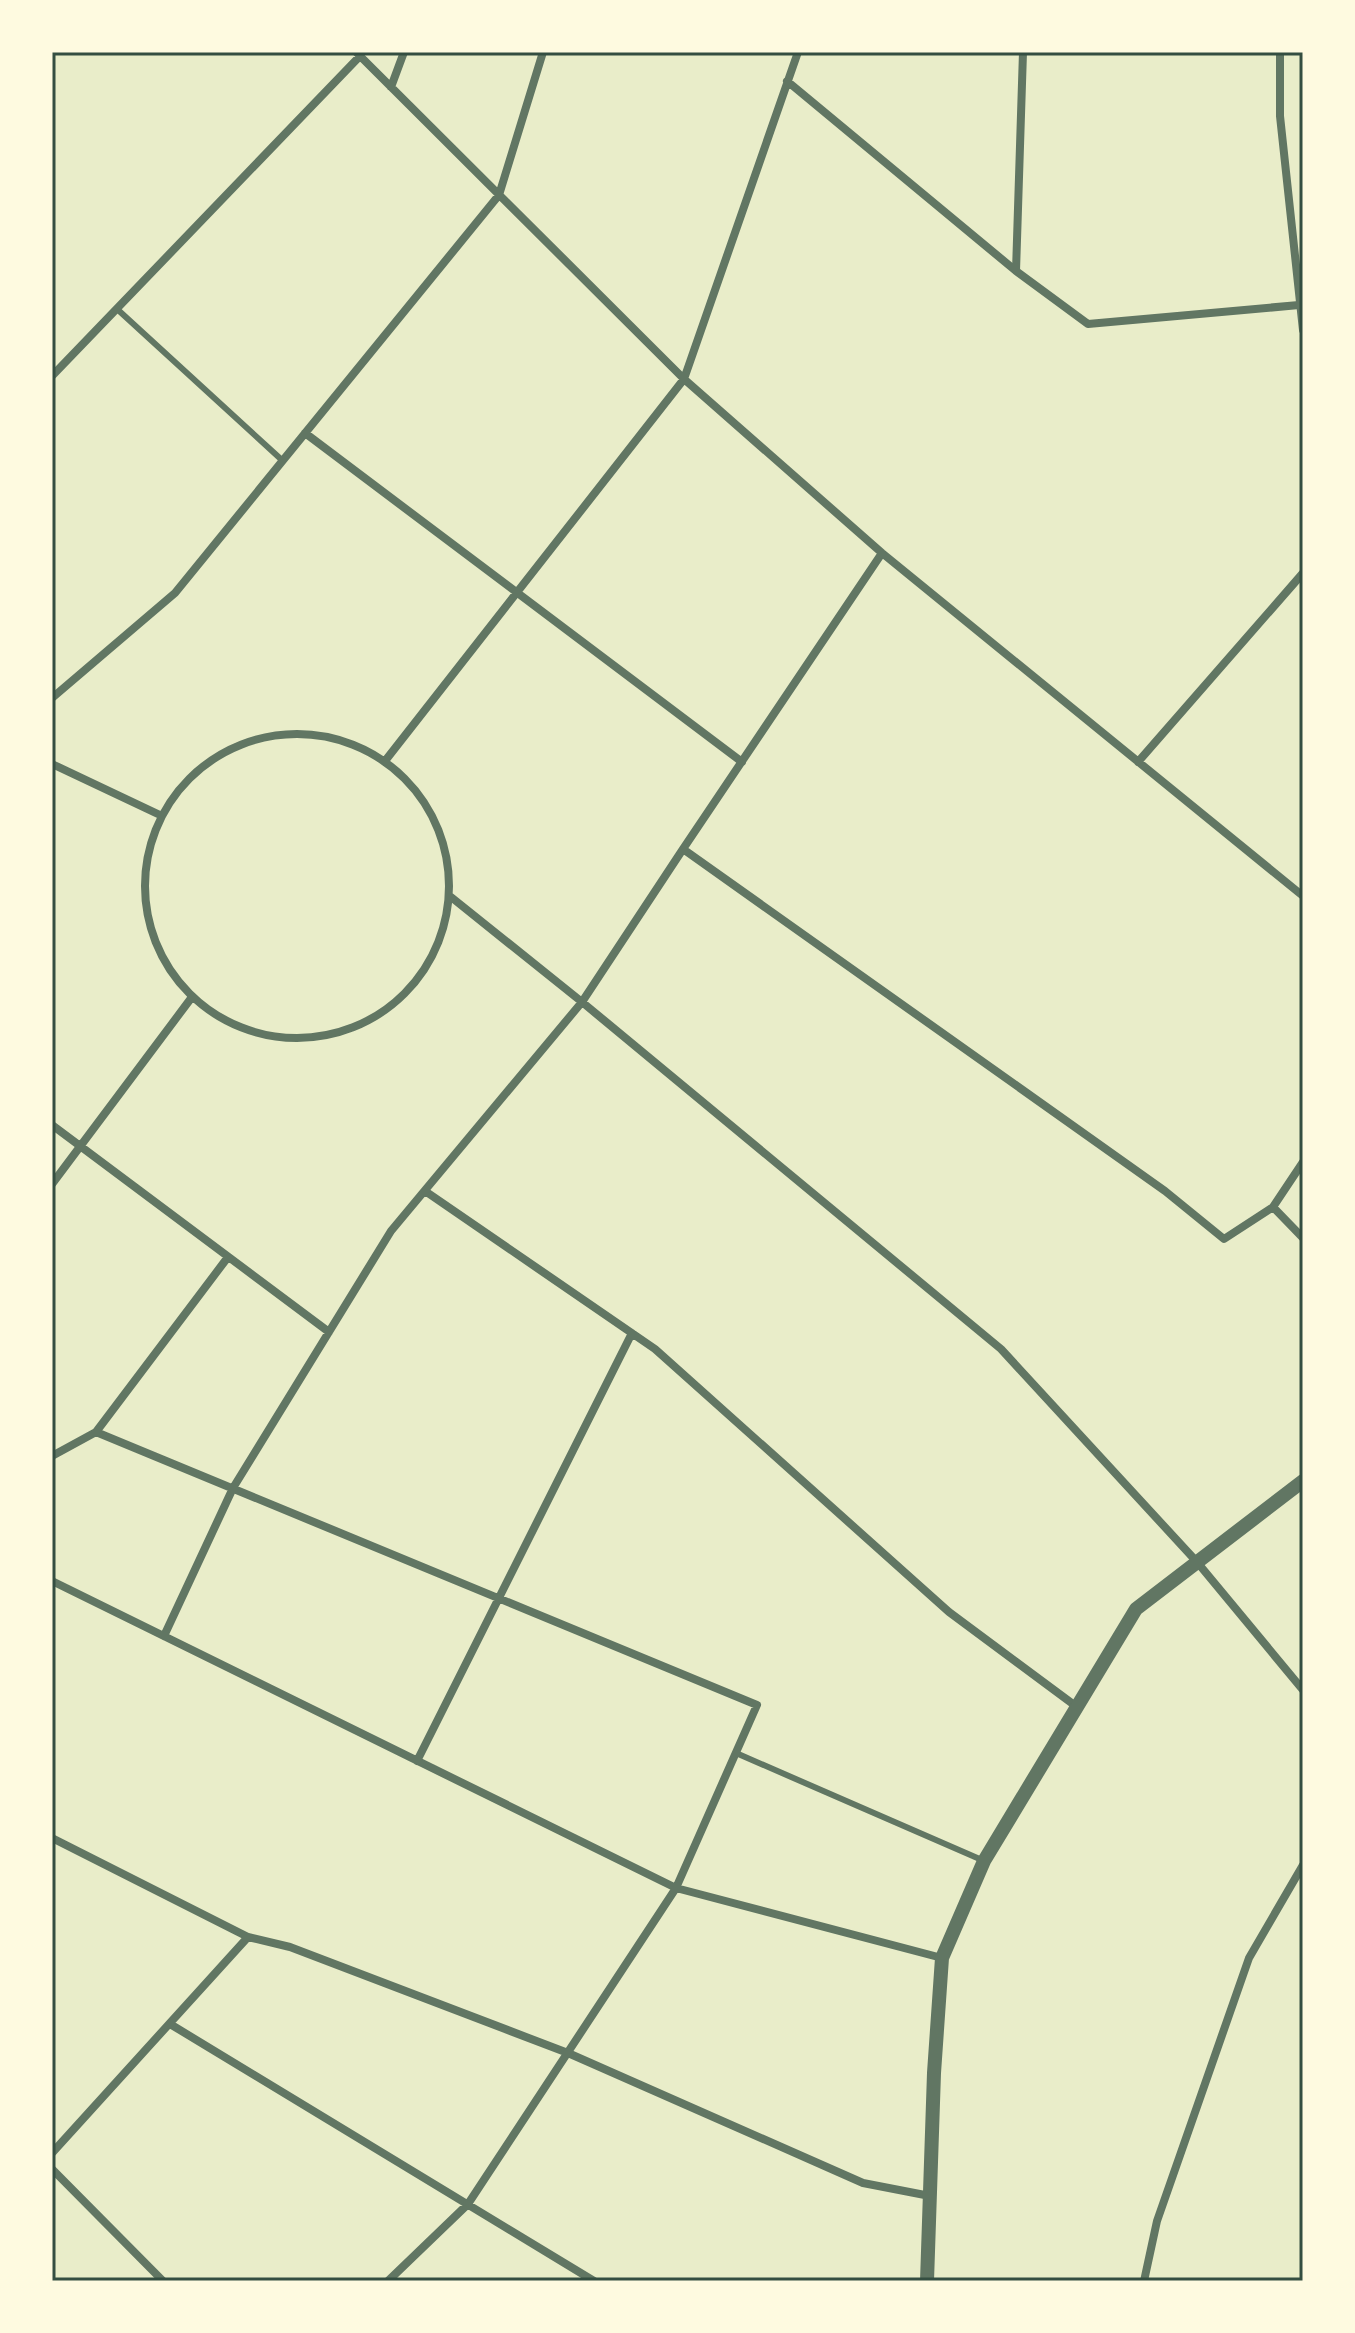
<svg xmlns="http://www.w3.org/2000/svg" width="1355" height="2333" font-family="'Public Sans',sans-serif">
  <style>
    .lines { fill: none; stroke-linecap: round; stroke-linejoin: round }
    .service { stroke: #617663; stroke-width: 6 }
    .minor { stroke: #617663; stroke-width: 8 }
    .tertiary { stroke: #617663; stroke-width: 14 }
    .neatline { fill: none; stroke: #344e41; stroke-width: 3 }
  </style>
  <rect width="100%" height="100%" fill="#e9edc9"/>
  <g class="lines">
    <path class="service" d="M 117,309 L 283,461
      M 736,1753 L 982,1860"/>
    <path class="minor" d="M 356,52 L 684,379 L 882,553 L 1303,896
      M 1280,52 L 1280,116 L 1303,330
      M 787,81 L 1016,271 L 1088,324 L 1299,305
      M 391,87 L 404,52
      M 1016,271 L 1023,52
      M 52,376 L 360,56
      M 305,433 L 742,762
      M 882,553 L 683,849 L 1165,1191 L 1224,1239 L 1273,1207 L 1303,1238
      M 52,698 L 175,593 L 499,195 L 543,52
      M145 886a152 152 0 1 1 304 0a152 152 0 1 1-304 0Z
      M 385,761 L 684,379 L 798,52
      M 1138,762 L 1303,573
      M 52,764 L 160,815
      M 451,897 L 582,1002 L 1001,1349 L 1197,1562 L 1303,1690
      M 52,1125 L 329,1332
      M 52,1184 L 192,997
      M 425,1191 L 655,1349 L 949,1612 L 1077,1707
      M 1273,1207 L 1303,1162
      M 96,1432 L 757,1705 L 676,1888 L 468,2204 L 388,2281
      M 52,1456 L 96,1432 L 228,1257
      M 52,1581 L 676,1888 L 942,1958
      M 164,1636 L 233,1488 L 391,1231 L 582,1002 L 683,849
      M 417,1761 L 632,1333
      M 52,1838 L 248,1937 L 290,1947 L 568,2053 L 863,2183 L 930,2196
      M 170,2024 L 594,2281
      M 52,2153 L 248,1937
      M 52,2169 L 163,2281
      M 1144,2281 L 1157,2221 L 1249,1958 L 1303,1865"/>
    <path class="tertiary" d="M 927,2281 L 934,2073 L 942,1958 L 984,1861 L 1136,1609 L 1303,1481"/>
  </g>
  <rect width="1355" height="2333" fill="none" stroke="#fefae0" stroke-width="108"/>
  <rect x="54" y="54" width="1247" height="2225" class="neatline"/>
</svg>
